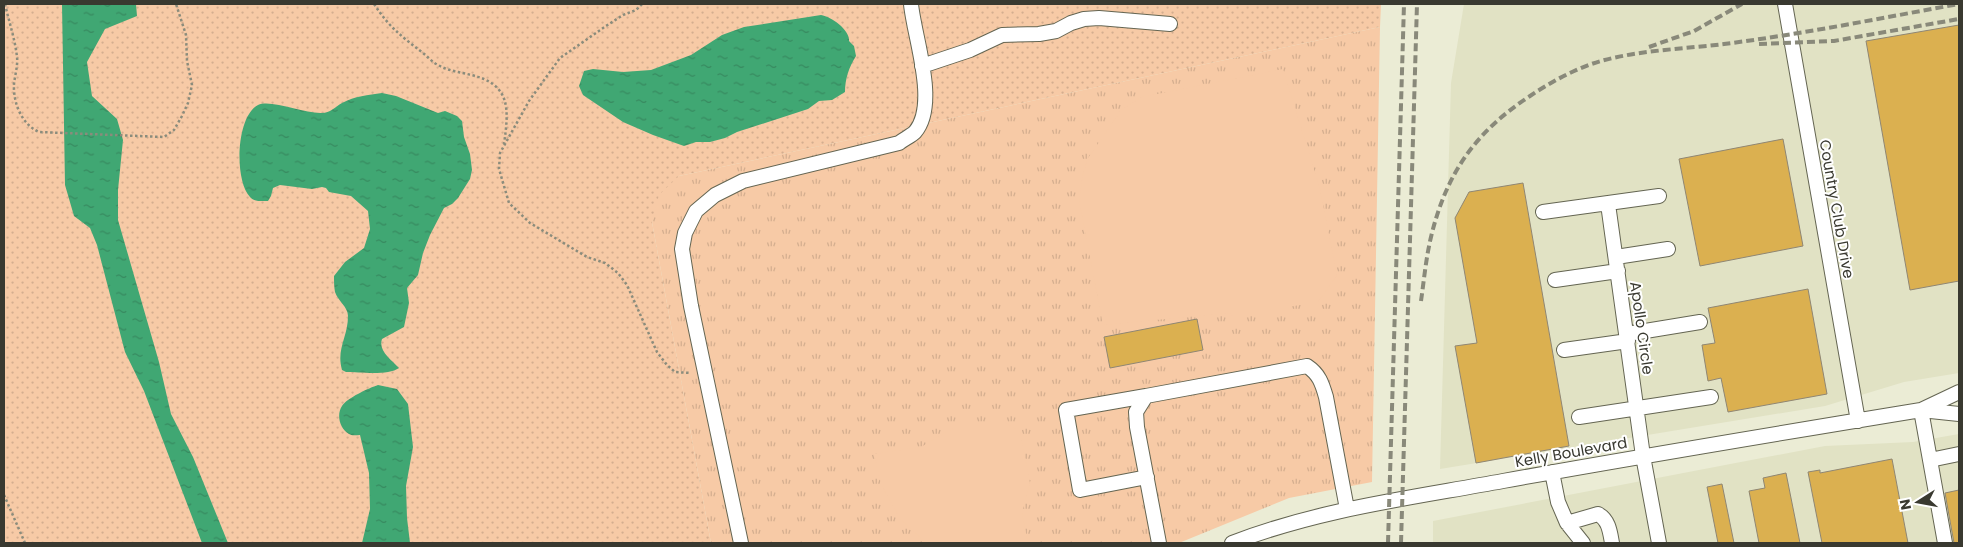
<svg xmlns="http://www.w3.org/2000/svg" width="1963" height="547" font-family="Poppins,sans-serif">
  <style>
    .built { fill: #e1e2c4 }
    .grass { fill: url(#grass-dots) }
    .park { fill: url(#park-tufts) }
    .garden { fill: #f7caa6 }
    .water { fill: url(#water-ripples) }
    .building { fill: #dbb050; stroke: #8f8673 }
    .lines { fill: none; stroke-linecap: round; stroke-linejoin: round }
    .minor-casing { stroke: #646552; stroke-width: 16 }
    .path { stroke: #8b8c7c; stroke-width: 2.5; stroke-dasharray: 2.5 2.5; stroke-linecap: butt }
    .minor { stroke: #fff; stroke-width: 14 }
    .rail { stroke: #89897a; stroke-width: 4; stroke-dasharray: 8 4; stroke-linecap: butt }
    .labels { text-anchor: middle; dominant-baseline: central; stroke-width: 4; stroke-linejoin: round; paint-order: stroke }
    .street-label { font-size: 15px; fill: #393930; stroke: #fff }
  </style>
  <defs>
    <pattern id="grass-dots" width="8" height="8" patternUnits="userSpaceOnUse" patternTransform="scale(1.25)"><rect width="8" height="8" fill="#f7caa6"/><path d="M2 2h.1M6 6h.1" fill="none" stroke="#d4ae8f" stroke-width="1.8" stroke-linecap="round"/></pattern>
    <pattern id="park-tufts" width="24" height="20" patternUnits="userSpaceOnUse" patternTransform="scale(1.25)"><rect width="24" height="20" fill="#f7caa6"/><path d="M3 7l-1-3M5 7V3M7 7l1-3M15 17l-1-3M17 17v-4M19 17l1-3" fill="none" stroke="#d4ae8f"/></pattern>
    <pattern id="water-ripples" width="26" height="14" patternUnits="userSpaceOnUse" patternTransform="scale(1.25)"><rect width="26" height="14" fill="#40a773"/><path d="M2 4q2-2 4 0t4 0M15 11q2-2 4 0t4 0" fill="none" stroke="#37895f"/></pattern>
  </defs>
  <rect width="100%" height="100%" fill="#ebecd5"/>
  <path class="built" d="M 1464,4 L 1959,4 L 1959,373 L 1904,382 L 1825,406 L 1440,469 L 1451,83 Z
    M 1959,434 L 1959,543 L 1433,543 L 1433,521 L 1825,446 L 1913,442 Z"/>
  <path class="grass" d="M 4,4 L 1381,4 L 1380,27 L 679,176 L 652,222 L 711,543 L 4,543 Z"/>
  <path class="park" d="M 1380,27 L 1372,482 L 1289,498 L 1179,543 L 711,543 L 652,222 L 659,195 L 679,176 Z"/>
  <path class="garden" d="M 1283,69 L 1320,189 L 1337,275 L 1318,302 L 1233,316 L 1229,313 L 1103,325 L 1079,200 L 1083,174 L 1088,158 L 1118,115 L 1118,112 L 1142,97 Z
    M 1002,420 L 1020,432 L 1030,483 L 1022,513 L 1028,543 L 926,543 L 900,519 L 881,484 L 874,454 L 921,447 L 954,428 Z"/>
  <path class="water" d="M 62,4 L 136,4 L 137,16 L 105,29 L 87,62 L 92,96 L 117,119 L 123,140 L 118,190 L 118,220 L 159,362 L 171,414 L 193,457 L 228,543 L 202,543 L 144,391 L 125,352 L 97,245 L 90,228 L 74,216 L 65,185 Z
    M 821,15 C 832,17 850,30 849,41 L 854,46 L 856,56 C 849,67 845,79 845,92 L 832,100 L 819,101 L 808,109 L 737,132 L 725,138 L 710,142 L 696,142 L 684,146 L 653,135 L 623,122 L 583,95 L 579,86 L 584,71 L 593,69 L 623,72 L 651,70 L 691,55 L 722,35 L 744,27 Z
    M 382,93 L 396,96 L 438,113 L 445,111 L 457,116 L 462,121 L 464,137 L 470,154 L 472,170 L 470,179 L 458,198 L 452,204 L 444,208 L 430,235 L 423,253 L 418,275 L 407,288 L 409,303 L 404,327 L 382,339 C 378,351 391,359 399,368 C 388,376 360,372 346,372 L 342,370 C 336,349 348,337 348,316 C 348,307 338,301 335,292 C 334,287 334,281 334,276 L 345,262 L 364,248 L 370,229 L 368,211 L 351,196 L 329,192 L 326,188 L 322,187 L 312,189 L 280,185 L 273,188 L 271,196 L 268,201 C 262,201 254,202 250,197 C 234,180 236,116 258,105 C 271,99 305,114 322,113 C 330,113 335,107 342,103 C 355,96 368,95 382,93 Z
    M 378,385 L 397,389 L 408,404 L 413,447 L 406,486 L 407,518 L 410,543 L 362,543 L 370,509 L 369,473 L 360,435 C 356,435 352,436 349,434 C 340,429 336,415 342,406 C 347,398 369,388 378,385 Z"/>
  <path class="building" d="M 1959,25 L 1959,281 L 1910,290 L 1866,41 Z
    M 1783,139 L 1803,246 L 1700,266 L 1679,159 Z
    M 1523,183 L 1569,446 L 1476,463 L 1455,346 L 1477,343 L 1455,218 L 1469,192 Z
    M 1808,289 L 1827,394 L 1728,412 L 1721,378 L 1708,381 L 1702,345 L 1715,343 L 1708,308 Z
    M 1197,319 L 1203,350 L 1110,368 L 1104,337 Z
    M 1892,459 L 1908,543 L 1822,543 L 1808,472 L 1820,470 L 1820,473 Z
    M 1786,473 L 1800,543 L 1759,543 L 1749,491 L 1765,488 L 1763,478 Z
    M 1722,484 L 1734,543 L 1718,543 L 1707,487 Z
    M 1959,490 L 1959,543 L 1954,543 L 1945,493 Z"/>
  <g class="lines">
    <g class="minor-casing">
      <path id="minor" d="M 1785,4 L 1858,421
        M 922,66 L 970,50 L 1002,35 L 1039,34 L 1056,31 L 1071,23 L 1084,19 L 1099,18 L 1170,24
        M 1608,204 L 1643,456 L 1659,543
        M 1543,212 L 1659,196
        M 1616,257 L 1668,249
        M 1555,280 L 1618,271
        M 1627,334 L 1700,322
        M 1564,350 L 1628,341
        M 1146,396 L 1066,410 L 1080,490 L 1147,477
        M 1921,410 L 1945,543
        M 1921,410 L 1959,392
        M 1579,417 L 1711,397
        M 1930,460 L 1959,454
        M 1552,472 L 1558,502 L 1567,523 L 1598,514 C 1609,520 1610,532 1612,543
        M 1567,523 L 1583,543
        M 741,543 L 691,306 L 682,249 L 685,233 L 696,211 L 715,195 L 743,181 L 899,143 C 904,139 911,136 915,132 C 939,104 914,37 911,4
        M 1159,543 L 1137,427 L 1136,412 L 1146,396 L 1307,366 C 1319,374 1322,383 1326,397 L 1347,509
        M 1232,543 C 1320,509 1411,498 1503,481 C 1642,456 1781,433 1921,410 L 1959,414"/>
    </g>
    <path class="path" d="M 5,4 C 9,22 15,39 17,57 C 18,65 15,75 14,84 C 13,102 21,124 39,132 L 164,137 L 174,130 L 182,116 L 188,103 L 192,85 L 187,61 L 186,35 L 176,4
      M 374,4 C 389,27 401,36 423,53 C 428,57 432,62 438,65 C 448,71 460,72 471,75 C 511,84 509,109 504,144
      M 642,4 L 636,10 L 623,15 L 606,26 L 560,58 L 529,101 L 500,153 L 499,169 L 509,203 L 530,223 L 587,257 L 605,263 L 618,273 L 627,285 L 657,352 L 667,365 L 675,372 L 691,373
      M 4,495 L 25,543"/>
    <use href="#minor" class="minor"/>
    <path class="rail" d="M 1759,44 L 1834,41 L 1959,19
      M 1649,47 L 1694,31 L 1742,4
      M 1421,301 C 1424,280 1426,258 1431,237 C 1446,174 1475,132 1530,96 C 1551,82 1576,68 1601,61 C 1640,50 1684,49 1724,44 C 1803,34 1881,18 1959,4
      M 1388,543 L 1404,4
      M 1401,543 L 1417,4"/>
  </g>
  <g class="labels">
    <g class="street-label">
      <text transform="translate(1837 209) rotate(80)">Country Club Drive</text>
      <text transform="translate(1642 328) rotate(82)">Apollo Circle</text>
      <text transform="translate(1571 452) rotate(-10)">Kelly Boulevard</text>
    </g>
  </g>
  <rect width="1963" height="547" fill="none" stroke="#393930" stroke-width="10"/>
  <g transform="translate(1918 502) rotate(259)" stroke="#ffffff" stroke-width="4" paint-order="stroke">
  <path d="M0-4L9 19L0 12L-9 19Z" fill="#393930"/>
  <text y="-8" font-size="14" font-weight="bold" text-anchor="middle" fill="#393930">N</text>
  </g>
</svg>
